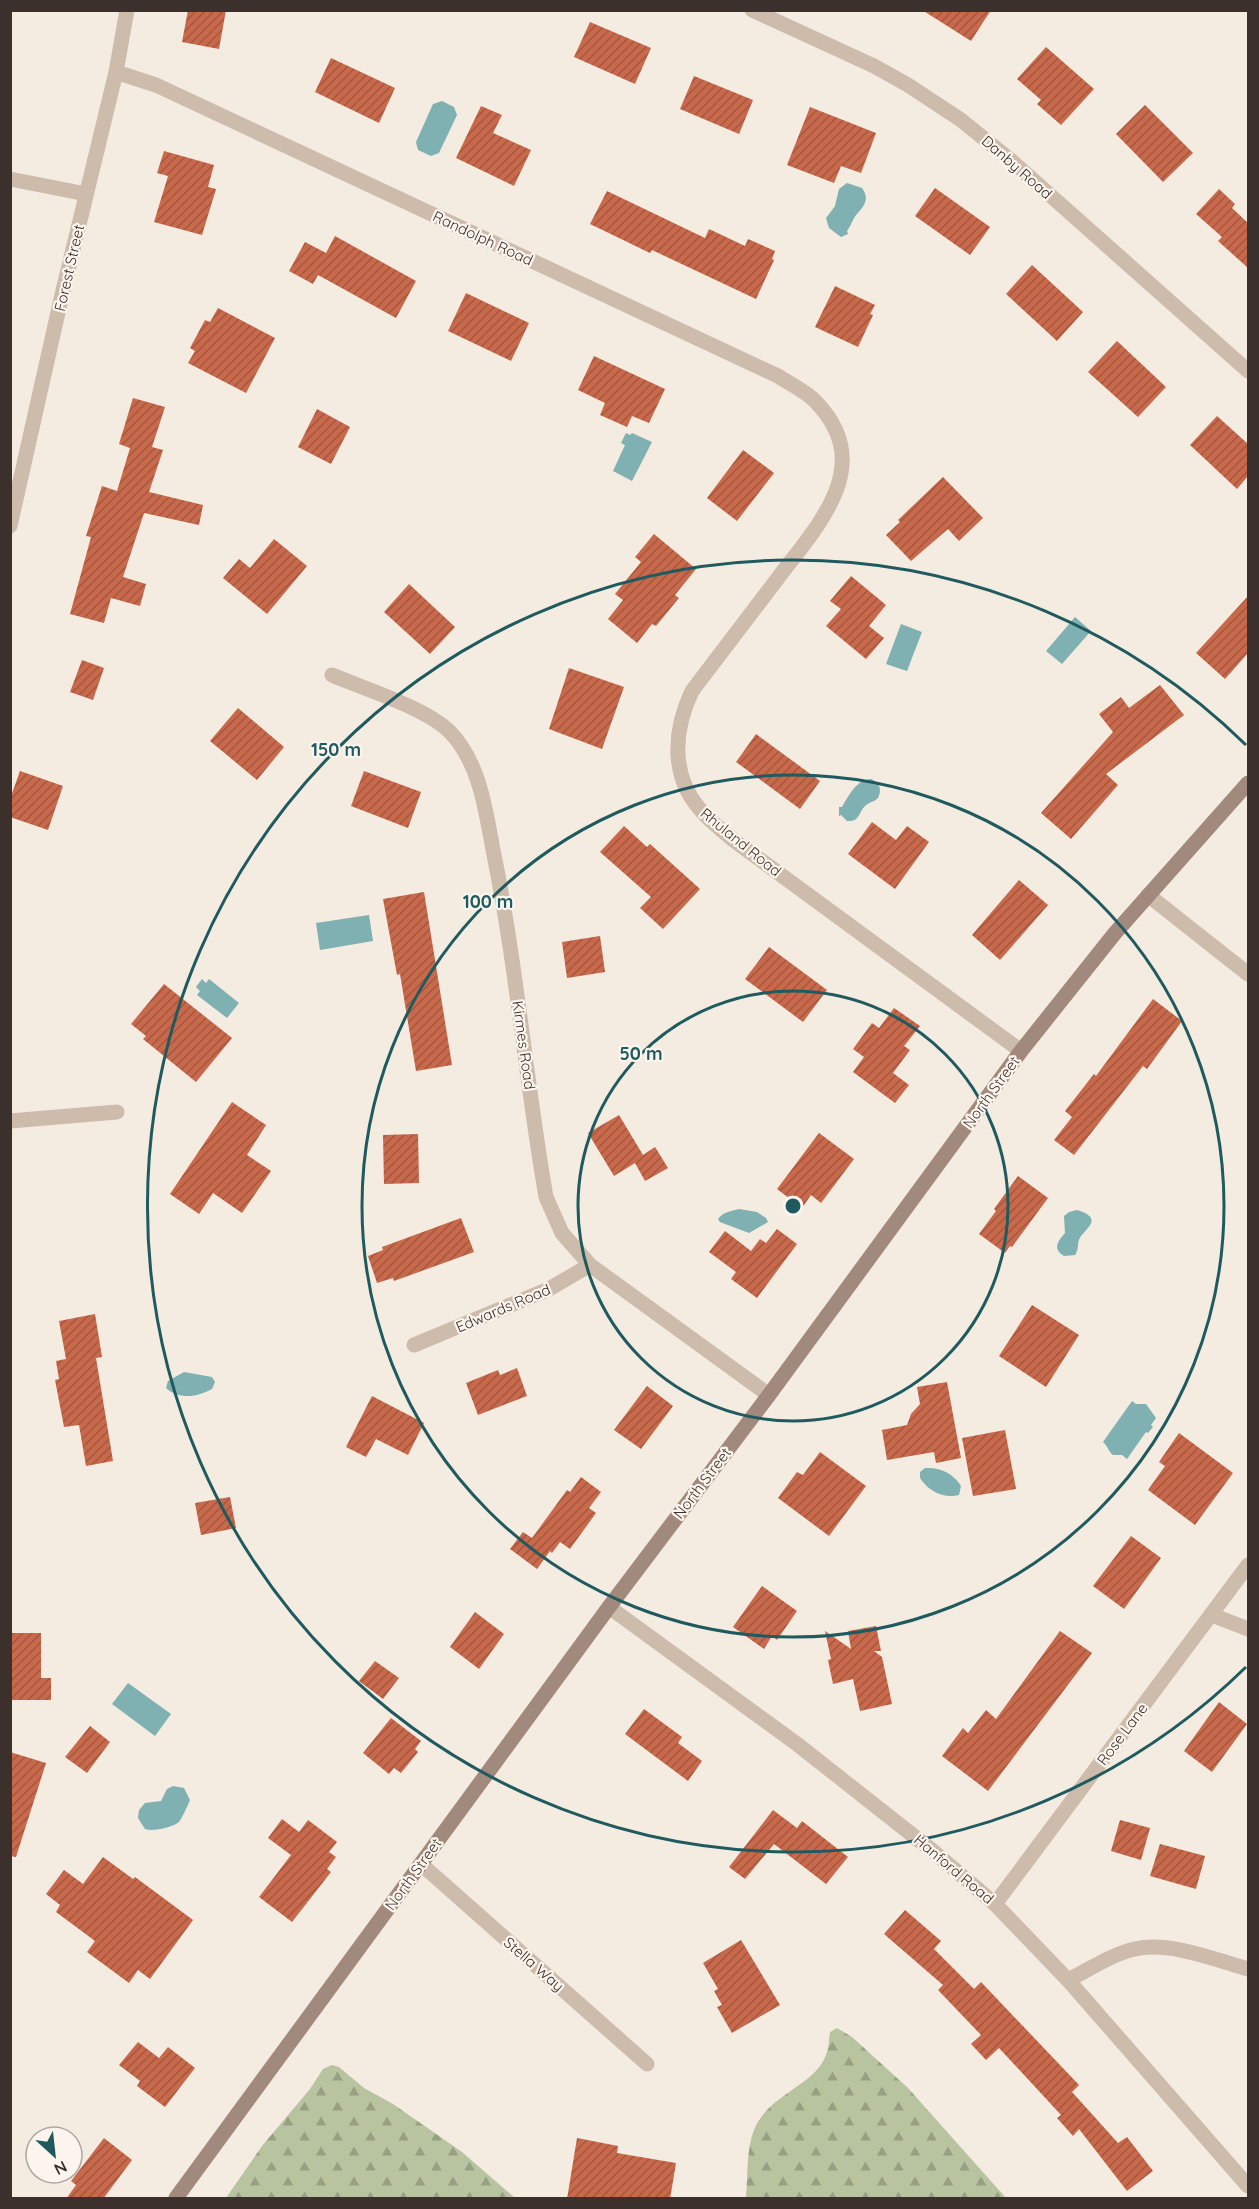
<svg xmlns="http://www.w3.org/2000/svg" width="1259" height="2209" font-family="Quicksand,sans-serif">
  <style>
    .forest { fill: url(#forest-firs) }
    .water { fill: #7fb0b2 }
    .building { fill: url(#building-hatch) }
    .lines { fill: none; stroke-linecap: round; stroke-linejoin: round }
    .street { stroke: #cdbbac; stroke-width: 15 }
    .secondary { stroke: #a18a7d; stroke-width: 15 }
    .ring { fill: none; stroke: #1f5a5e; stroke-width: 3 }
    .labels { text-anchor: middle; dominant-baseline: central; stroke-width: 4.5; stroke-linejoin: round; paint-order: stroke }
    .street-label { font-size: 15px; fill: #3b302b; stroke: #fbf5ee }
    .centre { fill: #1f5a5e; stroke: #fbf5ee; stroke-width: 3 }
    .ring-label { font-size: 18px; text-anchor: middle; font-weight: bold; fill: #1f5a5e; stroke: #fbf5ee; stroke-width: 4.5; stroke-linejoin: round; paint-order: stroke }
  </style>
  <defs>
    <pattern id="forest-firs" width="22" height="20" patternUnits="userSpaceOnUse" patternTransform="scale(1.5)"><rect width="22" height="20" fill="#b8c4a0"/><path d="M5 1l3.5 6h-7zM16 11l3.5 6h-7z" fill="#97a083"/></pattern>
    <pattern id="building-hatch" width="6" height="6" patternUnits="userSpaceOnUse" patternTransform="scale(1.5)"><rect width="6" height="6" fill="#c8694b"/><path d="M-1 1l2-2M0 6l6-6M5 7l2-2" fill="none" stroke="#a4573f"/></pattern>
  </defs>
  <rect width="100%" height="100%" fill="#f4ebe1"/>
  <path class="forest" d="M 837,2028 L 852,2037 L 908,2088 L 1006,2198 L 746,2198 C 748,2177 746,2150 754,2130 C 768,2094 815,2086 826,2055 C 829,2048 829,2039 830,2032 Z
    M 332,2065 L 339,2067 L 364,2088 L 393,2104 L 462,2152 L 515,2198 L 226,2198 L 262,2146 L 310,2089 L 323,2069 Z"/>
  <path class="water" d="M 442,101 L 454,107 L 457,115 L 439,153 L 431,156 L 418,150 L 416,142 L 433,104 Z
    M 847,183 L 862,188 C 870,199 864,206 857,214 C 853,218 851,226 847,231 L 848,234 L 841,237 L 829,228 L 826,218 L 835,206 L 839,189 Z
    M 626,433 L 630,435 L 632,433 L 652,442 L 632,481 L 613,471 L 625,445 L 621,443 Z
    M 1075,617 L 1091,631 L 1062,664 L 1046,651 Z
    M 901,624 L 922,632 L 907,671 L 886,664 Z
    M 871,779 C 880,783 882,789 878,798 C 874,802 869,802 865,806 C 858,813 860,822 847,821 L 841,815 L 839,816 L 839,807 L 842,807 C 849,795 856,780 871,779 Z
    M 369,915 L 373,941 L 320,950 L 316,923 Z
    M 202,979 L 206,983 L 209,979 L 239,1003 L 227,1018 L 197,995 L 200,991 L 196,987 Z
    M 739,1209 L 757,1212 L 766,1218 L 768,1222 L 749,1233 L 720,1222 L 718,1219 C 723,1212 731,1211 739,1209 Z
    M 1077,1210 C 1107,1219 1082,1230 1079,1240 C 1077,1246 1079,1249 1075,1255 L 1064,1256 C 1052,1249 1058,1241 1065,1233 L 1064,1216 L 1069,1212 Z
    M 184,1372 L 212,1377 L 215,1382 L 212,1389 C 198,1397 179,1400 166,1388 L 168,1381 Z
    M 1132,1401 L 1136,1404 L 1146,1404 L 1156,1418 L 1151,1425 L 1153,1427 L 1148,1433 L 1146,1432 L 1127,1459 L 1122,1455 L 1113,1455 C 1108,1451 1108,1446 1103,1442 Z
    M 925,1468 C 940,1467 953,1473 961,1486 L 959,1495 C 944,1499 928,1491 920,1478 L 920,1472 Z
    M 128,1683 L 171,1714 L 155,1736 L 112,1704 Z
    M 173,1786 L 184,1788 L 190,1800 C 189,1803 181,1820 179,1822 C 173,1827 153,1832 145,1829 L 138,1818 L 139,1810 L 145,1803 L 161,1801 L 167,1789 Z"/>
  <path class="building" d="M 188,10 L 226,10 L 219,49 L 182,42 Z
    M 922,10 L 991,10 L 971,41 Z
    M 590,22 L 651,48 L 635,84 L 574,57 Z
    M 1046,47 L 1094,89 L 1061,125 L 1037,104 L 1041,100 L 1017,79 Z
    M 331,58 L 395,88 L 379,123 L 315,92 Z
    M 694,76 L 753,100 L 739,134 L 680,109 Z
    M 1145,105 L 1193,153 L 1163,182 L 1116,134 Z
    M 481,106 L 502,115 L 493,133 L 531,150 L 514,186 L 456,158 Z
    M 810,107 L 876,133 L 861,173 L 841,166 L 834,183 L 787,165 Z
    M 164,151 L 214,165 L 208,187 L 216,189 L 202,235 L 154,222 L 168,176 L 157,173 Z
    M 935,188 L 990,227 L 970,255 L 915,216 Z
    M 1219,189 L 1235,204 L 1232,208 L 1248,223 L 1248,268 L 1218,241 L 1222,237 L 1196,214 Z
    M 607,191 L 705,238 L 709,229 L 745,246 L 748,239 L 775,251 L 772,259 L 774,260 L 756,299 L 652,250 L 650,253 L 590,224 Z
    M 335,236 L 416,281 L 396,318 L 318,275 L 313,284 L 289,271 L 305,242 L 326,253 Z
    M 1032,265 L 1083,312 L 1057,341 L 1006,294 Z
    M 835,286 L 875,305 L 870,314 L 873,315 L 858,347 L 815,327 Z
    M 466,293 L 529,323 L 511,361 L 448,331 Z
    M 218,308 L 275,338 L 246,393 L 188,363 L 195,351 L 190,348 L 205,320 L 210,322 Z
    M 1117,341 L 1166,387 L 1138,417 L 1088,372 Z
    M 594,356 L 665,389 L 649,423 L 632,416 L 627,427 L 600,415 L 605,403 L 578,390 Z
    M 133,398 L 165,407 L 152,447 L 163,450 L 149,492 L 203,505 L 199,525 L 144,513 L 123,577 L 146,584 L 140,606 L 111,598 L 104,623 L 70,614 L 91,537 L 86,536 L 102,486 L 117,491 L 130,448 L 119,444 Z
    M 317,409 L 350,427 L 331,464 L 298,447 Z
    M 1217,416 L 1248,444 L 1248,476 L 1237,489 L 1190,445 Z
    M 743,450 L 774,473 L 737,521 L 707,498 Z
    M 943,477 L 983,518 L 959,541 L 948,529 L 911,561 L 886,535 L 900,522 L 898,520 Z
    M 654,534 L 696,569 L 675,595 L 679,598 L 656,626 L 652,624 L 637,643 L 608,619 L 623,600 L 615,594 L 641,562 L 635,557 Z
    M 274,539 L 307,566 L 267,614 L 223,578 L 239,559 L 250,568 Z
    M 851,576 L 886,605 L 869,626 L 884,638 L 866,659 L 826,626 L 841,609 L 830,601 Z
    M 409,584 L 455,627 L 430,654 L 384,612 Z
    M 1248,596 L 1248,653 L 1225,679 L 1196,653 Z
    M 82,660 L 104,668 L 93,700 L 70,692 Z
    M 569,668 L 624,687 L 602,749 L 549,729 Z
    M 1160,685 L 1184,715 L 1106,774 L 1118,785 L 1071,839 L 1041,813 L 1113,732 L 1099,714 L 1121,697 L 1129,708 Z
    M 238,708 L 284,747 L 257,780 L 210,741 Z
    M 756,734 L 820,781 L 800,809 L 736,762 Z
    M 20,771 L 63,786 L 48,830 L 10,817 L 10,799 Z
    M 364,771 L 421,792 L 408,828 L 351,806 Z
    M 872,822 L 896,840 L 907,826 L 929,842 L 895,889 L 848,854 Z
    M 624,826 L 647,847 L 650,844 L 700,889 L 663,929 L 640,908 L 651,897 L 600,852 Z
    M 1019,880 L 1048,905 L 1000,960 L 972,935 Z
    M 424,892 L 452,1065 L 416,1071 L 400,974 L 397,975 L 383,899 Z
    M 600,936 L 605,972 L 567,978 L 562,942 Z
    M 769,947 L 827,990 L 803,1022 L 745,979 Z
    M 164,984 L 232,1038 L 196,1082 L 143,1039 L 146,1036 L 131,1024 Z
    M 1153,999 L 1182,1021 L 1147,1069 L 1143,1066 L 1074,1155 L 1054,1140 L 1072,1117 L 1065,1111 L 1094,1074 L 1096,1076 Z
    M 894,1008 L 920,1026 L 904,1046 L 910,1050 L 893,1073 L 909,1085 L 895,1103 L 853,1072 L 864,1057 L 853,1049 L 872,1023 L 879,1028 Z
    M 232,1102 L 266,1125 L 247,1155 L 271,1171 L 242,1213 L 213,1193 L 199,1214 L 170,1194 Z
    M 619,1115 L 643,1155 L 655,1147 L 668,1168 L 645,1181 L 635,1163 L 614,1176 L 588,1133 Z
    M 819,1133 L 854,1159 L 821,1203 L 811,1195 L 802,1208 L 777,1189 Z
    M 418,1134 L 419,1183 L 384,1184 L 383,1135 Z
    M 1018,1176 L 1048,1198 L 1012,1247 L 1010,1246 L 1005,1253 L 979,1234 L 996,1211 L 994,1209 Z
    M 461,1218 L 474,1252 L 394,1281 L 393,1278 L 377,1283 L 368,1256 L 383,1250 L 382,1247 Z
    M 777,1229 L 797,1244 L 757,1298 L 731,1279 L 736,1272 L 709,1252 L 725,1231 L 751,1251 L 760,1239 L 766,1243 Z
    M 1032,1305 L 1079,1335 L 1046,1387 L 999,1356 Z
    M 95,1314 L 102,1357 L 96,1358 L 113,1461 L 86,1466 L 79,1425 L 64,1427 L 55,1380 L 59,1379 L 56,1361 L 66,1359 L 59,1321 Z
    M 517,1368 L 527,1396 L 478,1415 L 466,1383 L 498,1370 L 500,1375 Z
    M 947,1382 L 961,1458 L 936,1463 L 934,1452 L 887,1460 L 882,1430 L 907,1425 L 911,1414 L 920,1404 L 917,1387 Z
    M 647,1386 L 673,1406 L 641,1449 L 614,1430 Z
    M 372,1396 L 424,1423 L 408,1455 L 376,1439 L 366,1457 L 346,1447 Z
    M 1005,1430 L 1016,1489 L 973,1496 L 962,1438 Z
    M 1179,1433 L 1233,1473 L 1195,1525 L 1148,1490 L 1165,1466 L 1159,1462 Z
    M 820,1452 L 866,1486 L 829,1536 L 778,1498 L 797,1472 L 803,1475 Z
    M 581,1477 L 601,1492 L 589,1508 L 596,1513 L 570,1549 L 560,1542 L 552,1553 L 550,1551 L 537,1569 L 510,1549 L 523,1532 L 532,1538 L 567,1490 L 570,1492 Z
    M 230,1497 L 236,1528 L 201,1535 L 195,1503 Z
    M 1131,1536 L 1161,1558 L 1124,1609 L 1093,1586 Z
    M 762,1586 L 797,1611 L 777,1640 L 772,1636 L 764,1649 L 733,1627 Z
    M 475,1612 L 504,1634 L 479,1669 L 450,1647 Z
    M 876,1626 L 881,1651 L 874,1651 L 882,1657 L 892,1704 L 860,1711 L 853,1679 L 833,1684 L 828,1660 L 831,1659 L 825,1631 L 851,1649 L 848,1631 Z
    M 1060,1631 L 1092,1653 L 988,1791 L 942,1756 L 963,1728 L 968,1733 L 986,1710 L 996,1719 Z
    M 10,1633 L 41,1633 L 41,1678 L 51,1678 L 51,1700 L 10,1700 Z
    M 375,1661 L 399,1678 L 383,1699 L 359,1681 Z
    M 1219,1702 L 1247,1724 L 1212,1772 L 1184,1751 Z
    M 644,1709 L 682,1737 L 678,1743 L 702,1761 L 688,1781 L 625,1734 Z
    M 391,1718 L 421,1741 L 415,1749 L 418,1752 L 401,1773 L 394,1768 L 389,1774 L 363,1753 Z
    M 90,1726 L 110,1742 L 87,1773 L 65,1757 Z
    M 10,1752 L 46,1763 L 16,1857 L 10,1856 Z
    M 773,1810 L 797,1828 L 802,1821 L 848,1857 L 826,1884 L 774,1844 L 745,1879 L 729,1867 Z
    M 282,1819 L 299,1832 L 308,1820 L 337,1842 L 329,1852 L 336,1857 L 327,1869 L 331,1872 L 292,1922 L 259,1897 L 291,1855 L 268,1838 Z
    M 1120,1820 L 1150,1828 L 1141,1860 L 1111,1851 Z
    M 1160,1844 L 1205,1856 L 1196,1889 L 1150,1876 Z
    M 103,1857 L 133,1879 L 135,1877 L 193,1920 L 150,1979 L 138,1970 L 129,1983 L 87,1952 L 95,1941 L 56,1912 L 60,1905 L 46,1894 L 64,1870 L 83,1884 Z
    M 905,1910 L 941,1941 L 934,1949 L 974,1989 L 981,1982 L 1079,2085 L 1072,2092 L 1118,2143 L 1127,2137 L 1153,2171 L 1127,2191 L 1079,2129 L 1073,2136 L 1057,2118 L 1061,2115 L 999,2048 L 986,2060 L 971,2044 L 981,2035 L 938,1990 L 943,1985 L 884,1934 Z
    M 741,1940 L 780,2005 L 732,2033 L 717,2007 L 722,2005 L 714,1991 L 718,1989 L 703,1963 Z
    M 138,2042 L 159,2058 L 168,2047 L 195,2068 L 165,2107 L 137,2086 L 140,2081 L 119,2065 Z
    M 104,2138 L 132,2160 L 103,2199 L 66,2199 L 76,2185 L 71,2181 Z
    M 577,2138 L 618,2146 L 617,2153 L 676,2163 L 670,2199 L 567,2199 Z"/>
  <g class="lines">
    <path class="street" d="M 752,10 L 874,66 L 908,85 L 961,120 L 1014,163 L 1248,371
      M 116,72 L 156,85 L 778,376 C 790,384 806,391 816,402 C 877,465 818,525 778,578 C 750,615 721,653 692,691 C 674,729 670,774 699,808 C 709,821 724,832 736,842 L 1021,1051
      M 10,179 L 86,194
      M 10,526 L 61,299 L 116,72 L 127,10
      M 332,675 C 365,689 426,708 450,732 C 481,764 486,814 494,855 C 517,968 526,1083 546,1197 L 562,1233 L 590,1265 L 769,1395
      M 1148,895 L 1248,974
      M 10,1121 L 117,1112
      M 414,1345 L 549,1289 L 590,1265
      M 609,1607 L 797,1744 L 934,1852 L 995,1904 L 1068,1980 L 1248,2186
      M 1212,1615 L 1248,1629
      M 421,1864 L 647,2064
      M 995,1904 L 1248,1565
      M 1068,1980 C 1090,1969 1112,1954 1135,1949 C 1169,1941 1216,1960 1248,1969"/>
    <path class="secondary" d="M 176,2198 L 609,1607 L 769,1395 L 1021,1051 L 1115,933 L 1248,783"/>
  </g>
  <g class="ring">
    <circle cx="793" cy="1206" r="215"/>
    <circle cx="793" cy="1206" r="431"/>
    <path d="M1246 1667A646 646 0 1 1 1246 745"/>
  </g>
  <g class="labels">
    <g class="street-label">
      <text transform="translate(1017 167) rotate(41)">Danby Road</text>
      <text transform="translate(483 238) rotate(25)">Randolph Road</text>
      <text transform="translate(69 268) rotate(-77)">Forest Street</text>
      <text transform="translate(741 842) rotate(39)">Rhuland Road</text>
      <text transform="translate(524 1045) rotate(82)">Kirmes Road</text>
      <text transform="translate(991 1092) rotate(-54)">North Street</text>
      <text transform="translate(503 1308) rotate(-23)">Edwards Road</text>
      <text transform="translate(702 1483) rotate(-53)">North Street</text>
      <text transform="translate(1122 1734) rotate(-53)">Rose Lane</text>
      <text transform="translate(954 1869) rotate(40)">Hanford Road</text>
      <text transform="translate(413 1874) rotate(-54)">North Street</text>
      <text transform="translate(534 1964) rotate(41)">Stella Way</text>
    </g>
  </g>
  <circle cx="793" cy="1206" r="9" class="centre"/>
  <g class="ring-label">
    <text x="336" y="756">150 m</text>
    <text x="488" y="908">100 m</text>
    <text x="641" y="1060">50 m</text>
  </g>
  <rect width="1259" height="2209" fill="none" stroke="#3b302b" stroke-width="24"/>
  <g transform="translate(54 2155) rotate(153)"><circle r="28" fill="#fbf5ee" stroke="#aea6a0" stroke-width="1.5"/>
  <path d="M0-4.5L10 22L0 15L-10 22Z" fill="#1f5a5e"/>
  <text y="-9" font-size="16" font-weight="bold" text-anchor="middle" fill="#3b302b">N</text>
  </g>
</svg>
